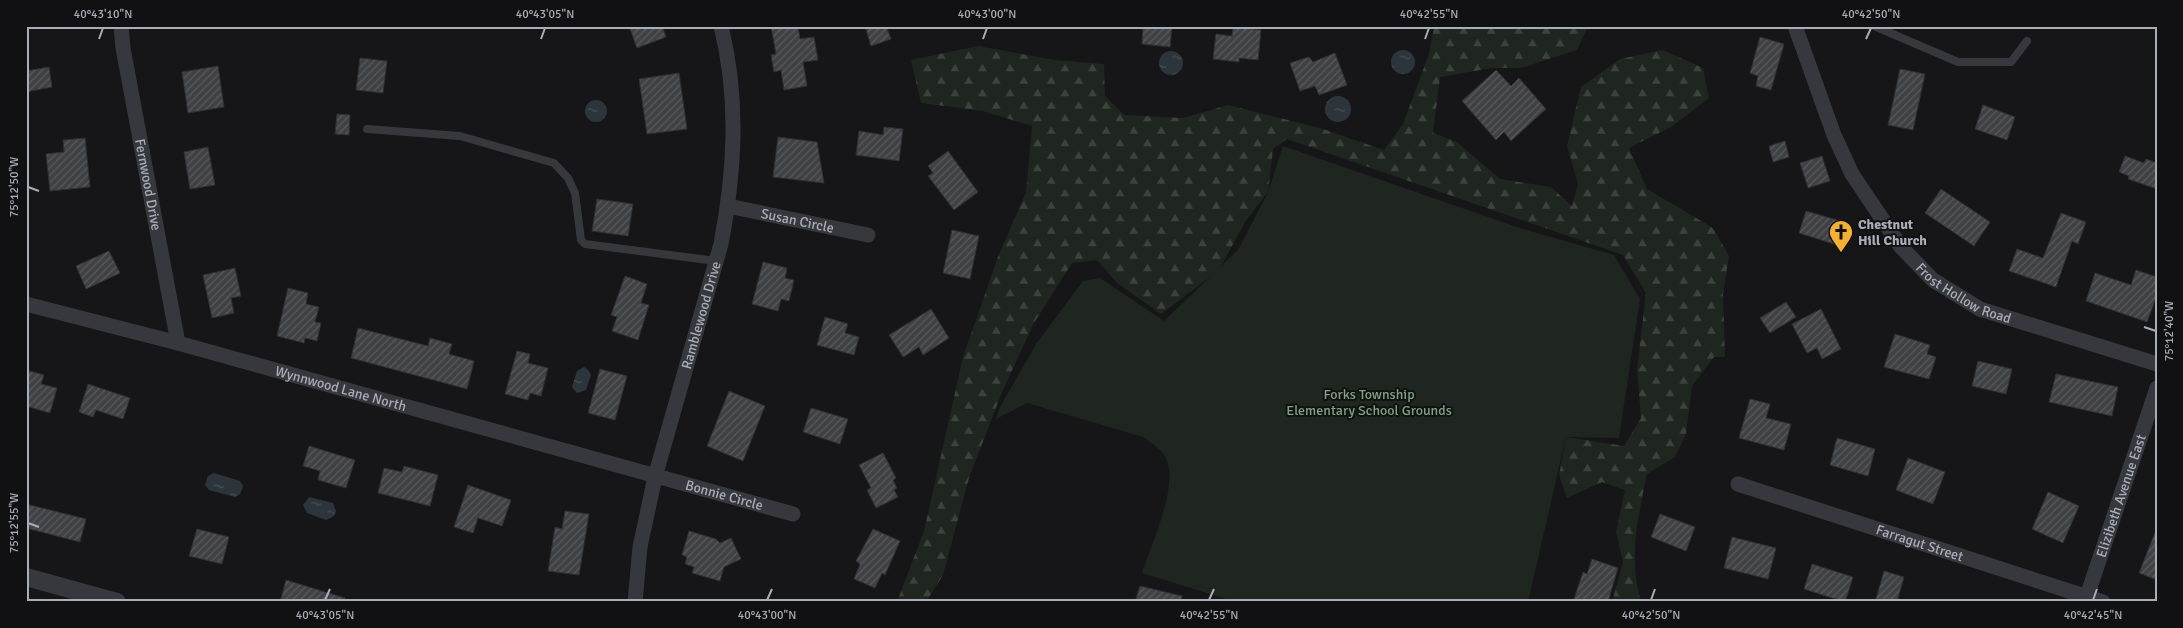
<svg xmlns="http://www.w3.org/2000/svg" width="2183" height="628" font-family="Signika,sans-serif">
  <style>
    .forest { fill: url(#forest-firs) }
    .park { fill: #1e261f }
    .water { fill: url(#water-ripples) }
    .building { fill: url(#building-hatch); stroke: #303034 }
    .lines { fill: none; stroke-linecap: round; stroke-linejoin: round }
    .service { stroke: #37383d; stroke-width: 8 }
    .minor { stroke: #37383d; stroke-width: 15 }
    .tertiary { stroke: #37383d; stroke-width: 18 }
    .ticks { fill: none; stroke: #a8adb8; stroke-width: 2 }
    .labels { text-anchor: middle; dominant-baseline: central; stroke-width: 4; stroke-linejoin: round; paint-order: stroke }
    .street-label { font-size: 14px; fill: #a8adb8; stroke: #111113 }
    .poi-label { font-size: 14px; font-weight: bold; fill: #a8adb8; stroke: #111113; text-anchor: start }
    .park-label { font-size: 14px; fill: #7fa381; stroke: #111113 }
    .neatline { fill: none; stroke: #a8adb8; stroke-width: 2 }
    .ticks-label { font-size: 12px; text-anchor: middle; fill: #a8adb8 }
  </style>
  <defs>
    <pattern id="forest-firs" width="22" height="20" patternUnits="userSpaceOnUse" patternTransform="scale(1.25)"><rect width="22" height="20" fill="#1e261f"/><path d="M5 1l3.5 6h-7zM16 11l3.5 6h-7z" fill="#3c433d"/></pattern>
    <pattern id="water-ripples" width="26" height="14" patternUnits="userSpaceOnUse" patternTransform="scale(1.25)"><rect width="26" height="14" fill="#2c353c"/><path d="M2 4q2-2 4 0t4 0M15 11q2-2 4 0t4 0" fill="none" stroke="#485056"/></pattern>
    <pattern id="building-hatch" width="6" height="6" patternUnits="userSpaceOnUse" patternTransform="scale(1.25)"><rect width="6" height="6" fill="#404145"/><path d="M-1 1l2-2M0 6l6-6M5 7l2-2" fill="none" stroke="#595a5e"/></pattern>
  </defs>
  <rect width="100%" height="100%" fill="#161618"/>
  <path class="forest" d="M 1588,26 L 1577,50 L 1521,68 L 1492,68 L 1440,77 L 1433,133 L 1457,142 L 1500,179 L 1551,187 L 1572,206 L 1578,184 L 1567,146 L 1581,87 L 1620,59 L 1663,50 L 1703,68 L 1709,98 L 1671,127 L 1629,148 L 1647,189 L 1713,228 L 1729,256 L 1723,294 L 1725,357 L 1714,357 L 1692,386 L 1686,434 L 1675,457 L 1647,474 C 1638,517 1628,558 1641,602 L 1612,602 L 1623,562 L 1616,532 L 1625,490 L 1602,482 L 1567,498 L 1559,475 L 1566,437 L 1624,446 L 1641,418 L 1637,369 L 1646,293 L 1623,255 L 1287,139 L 1273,149 L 1268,192 L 1245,222 L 1219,270 L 1161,314 L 1117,283 L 1097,260 L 1072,263 L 1034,323 L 1002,392 L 969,478 L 943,575 L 926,602 L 897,602 L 924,531 L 963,357 L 998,257 L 1026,192 L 1032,126 L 983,111 L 921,103 L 911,60 L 978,46 L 1054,60 L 1104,64 L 1105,96 L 1124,115 L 1183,118 L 1228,105 L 1320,128 L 1384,150 L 1403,124 L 1429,54 L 1434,27 Z"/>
  <path class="park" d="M 1283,146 L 1520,228 L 1614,255 L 1640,299 L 1619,438 L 1566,437 L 1528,602 L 1236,602 L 1142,573 C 1151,544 1179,487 1166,458 C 1162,449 1150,442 1143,437 L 1027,403 L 996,419 L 999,409 L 1036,344 L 1083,281 L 1100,278 L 1164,321 L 1238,250 L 1268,192 Z"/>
  <path class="water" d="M1391 62a12 12 0 1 1 24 0a12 12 0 1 1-24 0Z
    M1159 63a12 12 0 1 1 24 0a12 12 0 1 1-24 0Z
    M1325 109a13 13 0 1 1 26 0a13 13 0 1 1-26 0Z
    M585 111a11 11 0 1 1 22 0a11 11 0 1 1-22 0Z
    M 584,367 L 587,369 L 591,375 L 586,390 L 577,393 L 572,387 L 577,371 Z
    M 214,473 L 240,481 L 243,486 L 240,494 L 235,497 L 209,490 L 205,485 L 208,476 Z
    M 309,497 L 333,503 L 336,511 L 334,516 L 326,520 L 307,513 L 303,505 Z"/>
  <path class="building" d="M 629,26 L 662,26 L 666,37 L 637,48 Z
    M 771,26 L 798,26 L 800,39 L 814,37 L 818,60 L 803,62 L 807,86 L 784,90 L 781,70 L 774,72 L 771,55 L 776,54 Z
    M 865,26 L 886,26 L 891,39 L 871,46 Z
    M 1143,26 L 1172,26 L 1170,47 L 1142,44 Z
    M 1233,27 L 1261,30 L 1258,60 L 1239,58 L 1239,62 L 1213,59 L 1216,34 L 1232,36 Z
    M 1760,37 L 1784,44 L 1771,90 L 1756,86 L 1758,76 L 1750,73 Z
    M 1335,53 L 1347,85 L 1319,95 L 1315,86 L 1300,91 L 1290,63 L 1309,57 L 1313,62 Z
    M 360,58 L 387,61 L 383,93 L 356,90 Z
    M 218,66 L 224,107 L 188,113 L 182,72 Z
    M 49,67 L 52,87 L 26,92 L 26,71 Z
    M 1900,69 L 1925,74 L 1913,130 L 1888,125 Z
    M 1496,70 L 1511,86 L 1519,78 L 1546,109 L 1511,141 L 1504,132 L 1496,140 L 1462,101 Z
    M 679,73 L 687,129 L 647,134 L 639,79 Z
    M 1983,105 L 2015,117 L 2007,140 L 1975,129 Z
    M 337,114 L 350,115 L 349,135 L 335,134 Z
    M 884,127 L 903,129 L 899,161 L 856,155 L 859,131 L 883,135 Z
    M 778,137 L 817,142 L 824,183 L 773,177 Z
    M 85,138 L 90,187 L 50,191 L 46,154 L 64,152 L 63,140 Z
    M 1785,141 L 1789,157 L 1773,162 L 1769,146 Z
    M 208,147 L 215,185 L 190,189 L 184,152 Z
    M 948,151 L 978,192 L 954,210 L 928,176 L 933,173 L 928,166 Z
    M 1822,156 L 1830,181 L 1808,188 L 1800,163 Z
    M 2125,156 L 2144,163 L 2146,159 L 2157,163 L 2157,189 L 2128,179 L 2129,176 L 2119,172 Z
    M 1941,189 L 1990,222 L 1974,246 L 1925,213 Z
    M 597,199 L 633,204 L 628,236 L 592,231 Z
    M 1806,211 L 1844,222 L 1837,245 L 1799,233 Z
    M 2061,213 L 2086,222 L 2078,244 L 2072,241 L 2056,287 L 2009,271 L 2017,249 L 2043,258 Z
    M 952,230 L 979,236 L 970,279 L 943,273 Z
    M 109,251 L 120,273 L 86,289 L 76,266 Z
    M 763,262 L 787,268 L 785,278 L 794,280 L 789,301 L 781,299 L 778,311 L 752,304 Z
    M 235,268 L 241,296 L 231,298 L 234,313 L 212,318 L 203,275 Z
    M 2136,270 L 2157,277 L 2157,295 L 2147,322 L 2086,301 L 2095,273 L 2131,285 Z
    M 625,276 L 647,284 L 641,303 L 649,305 L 638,340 L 612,331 L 617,317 L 611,315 Z
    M 288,288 L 308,293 L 306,304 L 319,307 L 315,322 L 321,323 L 317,341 L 305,338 L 304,343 L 277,336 Z
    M 1786,302 L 1796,317 L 1770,333 L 1760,318 Z
    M 931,309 L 949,338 L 923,355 L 919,347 L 903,357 L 889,335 Z
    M 1821,309 L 1841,349 L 1822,359 L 1817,348 L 1807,353 L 1792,324 Z
    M 825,317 L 848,324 L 845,333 L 859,337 L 854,355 L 817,345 Z
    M 358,328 L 428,346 L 430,338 L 452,344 L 449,354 L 474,361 L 467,389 L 351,358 Z
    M 1895,334 L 1930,345 L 1927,354 L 1936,357 L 1929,379 L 1884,367 Z
    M 517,351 L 530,354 L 528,363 L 548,368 L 541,396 L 530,393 L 528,400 L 505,394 Z
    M 1978,361 L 2012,369 L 2006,394 L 1972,386 Z
    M 600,369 L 627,376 L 615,420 L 588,413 Z
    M 26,370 L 44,375 L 41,384 L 57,388 L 50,413 L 26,406 Z
    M 2056,374 L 2118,387 L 2112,416 L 2049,402 Z
    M 88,384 L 130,398 L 123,419 L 96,410 L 93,417 L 79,412 Z
    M 729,391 L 765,406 L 743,461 L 707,446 Z
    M 1750,399 L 1770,404 L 1766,418 L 1791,424 L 1784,450 L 1739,438 Z
    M 811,408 L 848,419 L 840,444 L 803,432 Z
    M 1837,438 L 1875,449 L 1868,476 L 1830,465 Z
    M 309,446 L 355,460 L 346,488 L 318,480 L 320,471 L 303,466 Z
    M 883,453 L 896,478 L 893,480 L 897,488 L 894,490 L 898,497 L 876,508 L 867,490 L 871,488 L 859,465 Z
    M 1908,458 L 1945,472 L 1933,504 L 1896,490 Z
    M 404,466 L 438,475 L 430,506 L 378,493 L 384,468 L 402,472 Z
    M 468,485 L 511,500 L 502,526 L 478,518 L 473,533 L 454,527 Z
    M 2048,492 L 2079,506 L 2063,543 L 2032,529 Z
    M 26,504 L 86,519 L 80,542 L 26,528 Z
    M 565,511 L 589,514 L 579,575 L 548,571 L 555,527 L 562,529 Z
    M 1660,514 L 1695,527 L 1686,551 L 1651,537 Z
    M 197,529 L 229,537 L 222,564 L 189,556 Z
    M 873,529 L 900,541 L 885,575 L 882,573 L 875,588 L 854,579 L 860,564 L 856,561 Z
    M 2156,530 L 2157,530 L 2157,580 L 2139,573 Z
    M 689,531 L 716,539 L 720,543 L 731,538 L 741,559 L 724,567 L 720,581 L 692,573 L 694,567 L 685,564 L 687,557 L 682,555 Z
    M 1732,537 L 1776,548 L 1768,579 L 1724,568 Z
    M 1592,559 L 1618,568 L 1608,602 L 1573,602 L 1583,572 L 1587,574 Z
    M 1812,564 L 1853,577 L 1845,602 L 1804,589 Z
    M 1884,571 L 1904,577 L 1897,602 L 1875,602 Z
    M 286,580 L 345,598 L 345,602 L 280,602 Z
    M 1140,586 L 1182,596 L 1181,602 L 1135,602 Z"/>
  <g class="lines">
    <path class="service" d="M 1874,26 L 1958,62 L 2011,62 L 2027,41
      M 367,129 L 460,136 L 554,163 L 568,178 L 575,193 L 581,240 L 585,244 L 716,261"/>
    <g class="minor">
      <path id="s1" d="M 121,26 L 123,48 L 178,343"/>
      <path id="s2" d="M 1795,26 L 1834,135 L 1852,174 L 1901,247 L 1933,280 L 1980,309 L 2157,364"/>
      <path id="s3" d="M 728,206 L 868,235"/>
      <path id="s4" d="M 26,304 L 178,343 L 793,514"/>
      <path id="s5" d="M 1738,484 L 2103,602"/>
      <path id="s6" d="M 635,602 L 640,547 L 655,477 L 721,244 C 735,170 739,99 721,26"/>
      <path id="s7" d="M 2085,602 L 2157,388"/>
    </g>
    <path class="tertiary" d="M 26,577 L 117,602"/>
  </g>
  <path class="ticks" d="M 99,39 L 103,28M 541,39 L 545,28M 983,39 L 987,28M 1425,39 L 1429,28M 1866,39 L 1871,28M 28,187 L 39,191M 2144,327 L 2156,331M 28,523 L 39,527M 325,600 L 330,589M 767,600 L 772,589M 1209,600 L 1214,589M 1651,600 L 1655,589M 2093,600 L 2097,589"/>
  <defs>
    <g id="church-pin" transform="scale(1.25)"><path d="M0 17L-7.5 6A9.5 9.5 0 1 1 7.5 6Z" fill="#f2b134" stroke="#111113"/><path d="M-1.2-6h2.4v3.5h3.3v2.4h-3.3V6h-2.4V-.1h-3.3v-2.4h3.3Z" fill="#111"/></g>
  </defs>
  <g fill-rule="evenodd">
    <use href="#church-pin" x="1841" y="232"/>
  </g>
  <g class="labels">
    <g class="street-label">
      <text stroke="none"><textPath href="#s1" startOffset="161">Fernwood Drive</textPath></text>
      <text stroke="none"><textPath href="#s3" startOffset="71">Susan Circle</textPath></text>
      <text stroke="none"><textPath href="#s2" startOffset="326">Frost Hollow Road</textPath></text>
      <text stroke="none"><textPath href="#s6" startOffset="295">Ramblewood Drive</textPath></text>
      <text stroke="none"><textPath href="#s4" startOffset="326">Wynnwood Lane North</textPath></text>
      <text stroke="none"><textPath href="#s4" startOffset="724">Bonnie Circle</textPath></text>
      <text stroke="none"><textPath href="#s7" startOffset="112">Elizibeth Avenue East</textPath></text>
      <text stroke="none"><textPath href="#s5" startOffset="191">Farragut Street</textPath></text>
    </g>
    <g class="poi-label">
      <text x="1858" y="224">Chestnut<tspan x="1858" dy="16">Hill Church</tspan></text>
    </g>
    <g class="park-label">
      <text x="1369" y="394">Forks Township<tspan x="1369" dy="16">Elementary School Grounds</tspan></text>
    </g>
  </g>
  <rect width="2183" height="628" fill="none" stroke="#111113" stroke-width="55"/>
  <rect x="28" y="28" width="2128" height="572" class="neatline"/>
  <g class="ticks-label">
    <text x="103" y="18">40°43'10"N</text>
    <text x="545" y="18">40°43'05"N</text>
    <text x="987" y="18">40°43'00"N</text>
    <text x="1429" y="18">40°42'55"N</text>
    <text x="1871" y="18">40°42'50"N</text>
    <text transform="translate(14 187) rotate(-90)" y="4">75°12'50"W</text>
    <text transform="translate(2169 331) rotate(-90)" y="4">75°12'40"W</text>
    <text transform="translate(14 523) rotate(-90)" y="4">75°12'55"W</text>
    <text x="325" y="619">40°43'05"N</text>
    <text x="767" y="619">40°43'00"N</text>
    <text x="1209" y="619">40°42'55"N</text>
    <text x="1651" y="619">40°42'50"N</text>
    <text x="2093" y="619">40°42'45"N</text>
  </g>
</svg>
